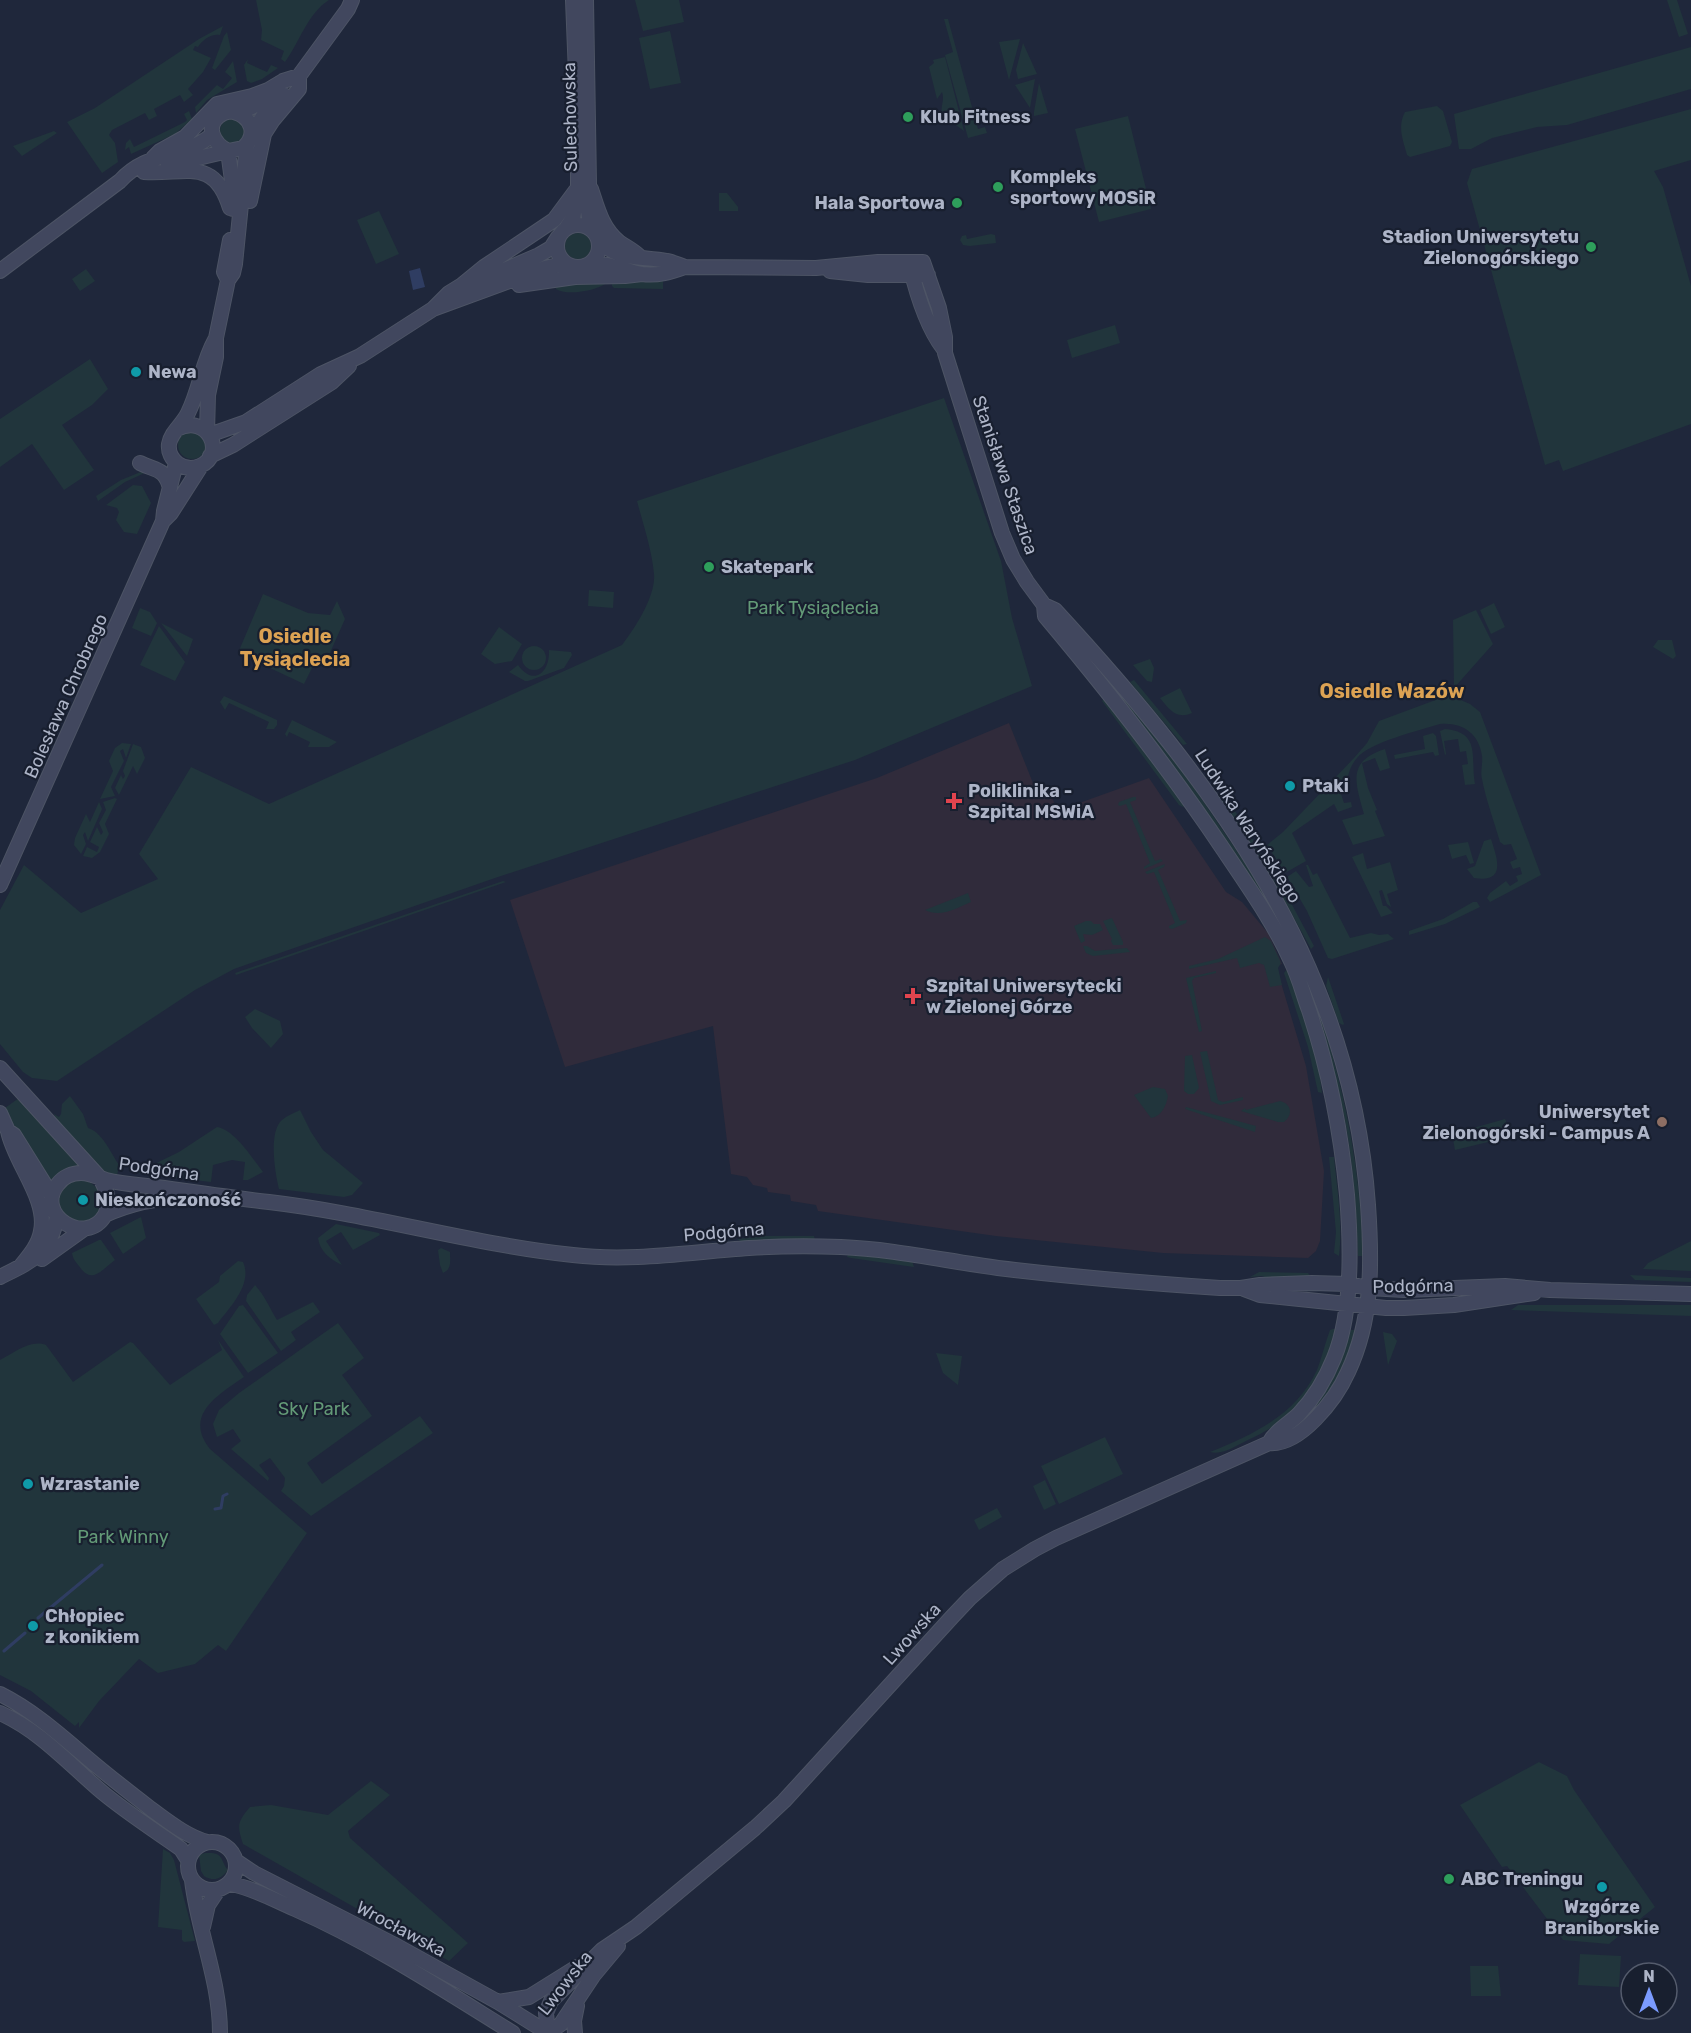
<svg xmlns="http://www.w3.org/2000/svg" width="1691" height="2033" font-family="Rubik,sans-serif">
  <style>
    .medical { fill: #302b3b }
    .green { fill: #21353c }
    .water { fill: #2f3d62 }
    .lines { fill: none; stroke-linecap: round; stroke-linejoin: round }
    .stream { stroke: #2f3d62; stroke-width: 3 }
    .secondary-casing { stroke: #4d5465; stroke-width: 16 }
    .secondary { stroke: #41475e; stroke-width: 14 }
    .leisure-dot { fill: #2e9e5b; stroke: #181f2f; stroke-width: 2 }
    .culture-dot { fill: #0f9aa8; stroke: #181f2f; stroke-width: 2 }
    .health-dot { fill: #e0444e; stroke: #181f2f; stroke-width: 2 }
    .education-dot { fill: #8d6e63; stroke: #181f2f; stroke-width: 2 }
    .labels { text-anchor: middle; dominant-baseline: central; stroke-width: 4.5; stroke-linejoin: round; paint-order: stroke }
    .street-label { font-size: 18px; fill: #adb4c7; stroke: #181f2f }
    .poi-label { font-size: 18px; font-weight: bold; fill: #adb4c7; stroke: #181f2f; text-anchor: start }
    .park-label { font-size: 18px; fill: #639a77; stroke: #181f2f }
    .neighbourhood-label { font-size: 20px; font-weight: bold; fill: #dca253; stroke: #181f2f }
  </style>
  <rect width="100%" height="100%" fill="#1f273b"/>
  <path class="medical" d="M 1009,723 L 1037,793 L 1049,788 L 1057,811 L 1149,778 L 1226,892 L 1242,902 L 1268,933 L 1282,964 L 1276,966 L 1306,1066 L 1324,1171 L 1320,1241 L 1316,1251 L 1308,1258 L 1163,1253 L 996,1236 L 818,1211 L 816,1205 L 791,1201 L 790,1195 L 768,1192 L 767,1188 L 753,1185 L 747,1177 L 731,1174 L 713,1026 L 565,1067 L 510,900 L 877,778 Z"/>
  <path class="green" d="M 256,0 L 329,0 C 308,13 299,43 285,62 L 281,59 L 284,51 L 261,40 L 262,30 Z
    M 635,0 L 679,0 L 684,22 L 643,31 Z
    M 1667,0 L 1677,0 L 1688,34 L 1679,37 Z
    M 944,19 L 948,19 L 978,129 L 985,127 L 987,133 L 968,138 L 945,55 L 953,52 Z
    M 223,26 L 220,35 C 212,33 202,40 198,47 L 195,46 L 193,50 L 211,58 L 203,72 L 188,89 L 193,95 L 184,102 L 180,95 L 154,109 L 157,116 L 149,120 L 145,113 L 112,130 L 109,135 L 115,143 L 118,162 L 102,173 L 67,122 L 95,108 L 199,39 Z
    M 670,31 L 681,83 L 650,89 L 639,38 Z
    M 227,32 L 231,50 L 215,70 L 212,68 L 224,36 Z
    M 1020,39 L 1009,80 L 999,42 Z
    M 1023,43 L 1037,74 L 1018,79 L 1016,70 Z
    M 1691,47 L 1691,89 L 1567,125 L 1537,127 L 1492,138 L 1471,149 L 1459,149 L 1454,114 Z
    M 945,57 L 964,131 L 942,115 C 940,107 945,100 942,92 L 937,99 L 929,67 L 934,63 L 933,60 Z
    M 248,59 L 247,63 L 267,72 L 271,65 L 278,68 L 262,79 L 251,83 L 247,81 L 244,65 Z
    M 233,61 L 237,82 L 207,100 L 196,113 L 195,107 L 217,85 L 223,89 L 232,78 L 225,72 Z
    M 1035,79 L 1030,108 L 1015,85 Z
    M 1039,83 L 1048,113 L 1034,116 L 1034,112 Z
    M 1437,106 L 1443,111 L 1452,142 L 1450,146 L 1410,157 L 1407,155 C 1403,140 1397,127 1405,112 Z
    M 1691,109 L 1691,160 L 1654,171 L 1663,187 L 1691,286 L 1691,424 L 1563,471 L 1559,460 L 1545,465 L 1467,183 L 1472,169 Z
    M 189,111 L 192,119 L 175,134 L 131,154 L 129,147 L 125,150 L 126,143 L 130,139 L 134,147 L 185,122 L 187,120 L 184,114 Z
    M 1128,116 L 1151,209 L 1099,222 L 1075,129 Z
    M220 131a12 12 0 1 1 24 0a12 12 0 1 1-24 0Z
    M 54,131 L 57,133 L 22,156 L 13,146 Z
    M 719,193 L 727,193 L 738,207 L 738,211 L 719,211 Z
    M 379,211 L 399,254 L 376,264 L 357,220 Z
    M565 246a13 13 0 1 1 26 0a13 13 0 1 1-26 0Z
    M 991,234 L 995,235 L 996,243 L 970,246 L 963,245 L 960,240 L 962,236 L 966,235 L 967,239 Z
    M 86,269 L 95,281 L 80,291 L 72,279 Z
    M 612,279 L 663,279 L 663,289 L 614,288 L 612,286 Z
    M 555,282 L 606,283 C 597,291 566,296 556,289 Z
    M 1115,325 L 1120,343 L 1072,358 L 1067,340 Z
    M 90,359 L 108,389 L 92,405 L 62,425 L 94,470 L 64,490 L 32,444 L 0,467 L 0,419 Z
    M 944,398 L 1001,561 L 1012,618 L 1032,686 L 855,760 L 495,878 L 234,969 L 195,990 L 57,1081 L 32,1078 L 23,1072 L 0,1044 L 0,910 L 24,865 L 81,913 L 158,879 L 139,854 L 191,767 L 269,804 L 622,645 C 635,628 656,596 654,574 C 652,550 643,524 637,501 Z
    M178 445a14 14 0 1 1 28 0a14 14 0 1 1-28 0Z
    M 143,471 L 149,471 L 125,482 L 98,501 L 96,496 L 121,480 Z
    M 133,485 L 142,486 L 151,503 L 137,534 L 124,532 L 116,520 L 119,512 L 117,508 L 106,505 Z
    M 589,590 L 614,592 L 613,608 L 588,606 Z
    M 263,594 L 308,613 L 330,615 L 337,601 L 345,619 L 325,664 L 316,660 L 304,684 L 238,653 Z
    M 1494,603 L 1505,627 L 1491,634 L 1480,610 Z
    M 140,608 L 150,612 L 157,623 L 151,636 L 132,628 Z
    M 1476,610 L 1493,644 L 1454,688 L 1453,620 Z
    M 161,623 L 193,639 L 187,656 Z
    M 159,626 L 185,662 L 175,681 L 140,665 Z
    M 499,627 L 522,644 L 512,661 L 495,664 L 481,654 Z
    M 1658,640 L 1672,640 L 1676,656 L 1673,659 L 1653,647 Z
    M522 658a12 12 0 1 1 24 0a12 12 0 1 1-24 0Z
    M 549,650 L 571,652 L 572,655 L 564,668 L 528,681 L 525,681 L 509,672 L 518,665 C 534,687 550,672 549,650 Z
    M 1150,659 L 1154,668 L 1152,682 L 1147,681 L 1133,665 Z
    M 1134,680 L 1187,744 L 1183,745 L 1130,682 Z
    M 1180,688 L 1192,713 C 1176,720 1169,709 1160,698 Z
    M 1118,690 L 1176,761 L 1253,875 L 1275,913 L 1273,913 L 1165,755 L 1114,694 Z
    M 1449,695 L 1470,704 L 1480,712 L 1541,875 L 1490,902 L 1487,898 L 1490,893 L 1506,881 L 1510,886 L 1518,881 L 1516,876 L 1522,874 L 1520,867 L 1513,869 L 1510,862 L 1517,859 L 1511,844 L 1504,845 L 1500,842 C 1494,821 1486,800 1482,779 C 1480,772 1483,764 1482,756 C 1479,733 1462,722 1440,724 C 1418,731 1370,742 1357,758 C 1350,766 1348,775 1346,785 L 1339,788 L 1344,803 L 1351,802 L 1352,807 L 1338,812 L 1334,804 L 1292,833 L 1306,861 L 1285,873 L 1267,845 L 1283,832 L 1354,758 L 1367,743 L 1379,721 Z
    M 224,696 L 277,720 L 277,725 L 274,729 L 266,729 L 269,722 L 229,703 L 225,710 L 220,702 Z
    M 1104,699 L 1157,763 L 1185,806 L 1183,807 L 1179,805 L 1102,701 Z
    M 292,720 L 337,742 L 329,747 L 308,747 L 310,742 L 289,732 L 287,737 L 285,734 Z
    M 1445,729 C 1482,732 1470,759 1475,784 L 1465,785 L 1462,765 L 1468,764 L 1466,751 L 1460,752 L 1458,739 L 1444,741 L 1446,754 L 1445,755 L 1440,731 Z
    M 1433,733 L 1436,736 L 1439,755 L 1435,756 L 1433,752 L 1395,759 L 1394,755 L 1425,749 L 1423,736 Z
    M 122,743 L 131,744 L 126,758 L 123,749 L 120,751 L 124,761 L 111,787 L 115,796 L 100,799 L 113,771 L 109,761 L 115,748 Z
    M 133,744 L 141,747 L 145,758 L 137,774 L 133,766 L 119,795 L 115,788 L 121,775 L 123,779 L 125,776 L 123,771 Z
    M 1385,749 L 1390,768 L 1380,771 L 1375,758 L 1362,763 L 1368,788 L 1377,810 L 1375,811 L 1385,836 L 1353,845 L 1342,820 L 1364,814 C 1355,782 1347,761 1385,749 Z
    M 1223,796 L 1233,808 L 1281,884 L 1314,946 L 1311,949 L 1271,876 L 1219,798 Z
    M 1133,797 L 1136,797 L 1136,800 L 1130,802 L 1155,861 L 1161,859 L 1163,861 L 1144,869 L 1144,867 L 1150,863 L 1126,804 L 1120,806 L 1118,805 L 1119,802 Z
    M 115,798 L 117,799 L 105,824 L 109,834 L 100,852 L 92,858 L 83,856 L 87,847 L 97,852 L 99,847 L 90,842 L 97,827 L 101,835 L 103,832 L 99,823 L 106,810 L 103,802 Z
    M 99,802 L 102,809 L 88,841 L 85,832 L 83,835 L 86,844 L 81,854 L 74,845 L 75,838 L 86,814 L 90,822 Z
    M 1491,839 C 1497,858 1507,883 1474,878 L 1467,869 L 1475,866 L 1484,841 Z
    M 1468,842 L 1474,863 L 1470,864 L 1466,855 L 1452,859 L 1448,845 Z
    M 1363,853 L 1367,869 L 1390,862 L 1398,890 L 1387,894 L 1391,907 L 1387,904 L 1382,890 L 1379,891 L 1383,906 L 1386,906 L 1393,913 L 1381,917 L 1352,857 Z
    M 1165,864 L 1164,867 L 1158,870 L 1180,921 L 1187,920 L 1186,923 L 1172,929 L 1169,928 L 1169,926 L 1175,923 L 1154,872 L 1147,874 L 1145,872 Z
    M 1306,865 L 1308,865 L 1313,875 L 1317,873 L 1350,938 L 1371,933 L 1379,935 L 1388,934 L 1394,939 L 1332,959 L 1328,958 L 1307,911 L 1287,877 L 1296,871 L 1309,887 L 1313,886 Z
    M 503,881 L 506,882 L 236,975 L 235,973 Z
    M 968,893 L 971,902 C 957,908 940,918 925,910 Z
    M 1473,902 L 1477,902 L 1480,907 L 1445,924 L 1409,935 L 1409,931 L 1443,919 Z
    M 1112,918 L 1123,942 L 1123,945 L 1113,945 L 1111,941 L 1112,939 L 1103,921 Z
    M 1086,921 L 1091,921 L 1094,924 L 1100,924 L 1103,930 L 1092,935 L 1083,934 L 1085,941 L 1081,943 L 1074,926 Z
    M 1265,937 L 1271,941 L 1281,963 L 1278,968 L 1282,985 L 1270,987 L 1264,965 L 1259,963 L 1240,968 L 1237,958 L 1189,969 L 1189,966 L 1218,959 Z
    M 1083,946 L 1087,946 L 1095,951 L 1127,948 L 1130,952 L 1093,956 L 1086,953 Z
    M 1288,968 L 1318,1062 L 1322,1093 L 1318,1092 L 1308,1047 L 1284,973 Z
    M 1216,971 L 1216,973 L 1194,978 L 1192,981 L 1202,1031 L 1199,1032 L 1186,978 Z
    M 1304,977 L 1308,979 C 1341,1072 1360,1156 1363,1256 L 1358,1256 C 1356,1194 1351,1133 1334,1074 C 1325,1041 1314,1009 1304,977 Z
    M 1328,977 L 1344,1024 L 1343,1025 L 1339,1023 L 1326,986 Z
    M 255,1009 L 280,1021 L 283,1034 L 271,1048 L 252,1028 L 245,1017 Z
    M 1207,1051 L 1218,1100 L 1223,1102 L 1243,1097 L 1243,1100 L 1220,1105 L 1211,1101 L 1200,1052 Z
    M 1192,1055 L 1199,1088 L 1194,1094 L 1188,1094 L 1184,1091 L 1185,1056 Z
    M 1153,1087 L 1165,1089 L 1168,1096 C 1166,1106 1162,1116 1151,1118 L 1134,1095 Z
    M 70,1096 L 83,1114 L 88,1128 C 102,1132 111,1153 119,1165 L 117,1176 L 111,1177 L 103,1171 L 56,1120 L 54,1114 L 59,1117 L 61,1114 L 62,1104 Z
    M 19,1098 L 82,1167 L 51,1184 L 17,1132 L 5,1108 Z
    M 1280,1101 C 1292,1104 1293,1115 1284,1122 L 1278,1122 L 1241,1111 L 1245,1108 L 1246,1110 Z
    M 1186,1107 L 1256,1126 L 1255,1132 L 1185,1109 Z
    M 300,1110 L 311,1132 L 323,1150 L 363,1183 L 352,1195 L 344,1197 L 279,1189 C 275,1173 269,1136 280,1122 C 284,1117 294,1113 300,1110 Z
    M 1505,1119 L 1508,1126 L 1488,1142 L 1455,1150 L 1452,1134 Z
    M 217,1127 C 234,1129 253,1159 263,1172 L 248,1180 L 243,1180 L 245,1162 L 232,1160 L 213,1165 L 211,1182 L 136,1173 L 179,1152 Z
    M 1329,1157 L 1334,1157 C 1337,1189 1343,1223 1339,1256 L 1334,1253 L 1336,1232 Z
    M59 1201a21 21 0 1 1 42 0a21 21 0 1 1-42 0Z
    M 141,1217 L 146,1238 L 123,1254 L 110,1233 Z
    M 336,1224 L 379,1233 L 380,1235 L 353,1250 L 341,1232 L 326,1241 L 342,1265 C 330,1259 320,1252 318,1238 Z
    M 763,1236 L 814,1236 L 815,1240 L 742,1242 L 737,1239 Z
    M 99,1240 L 101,1240 L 115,1260 C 100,1271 92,1285 79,1266 C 75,1261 73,1259 72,1253 Z
    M 1691,1241 L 1691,1271 L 1643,1269 L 1648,1263 Z
    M 441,1248 L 450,1252 C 450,1261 452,1269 443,1273 L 440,1265 L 438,1250 Z
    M 848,1254 L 912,1261 L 914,1267 L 851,1258 L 847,1257 Z
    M 238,1261 L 243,1262 C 253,1284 230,1307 218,1323 L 214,1325 L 196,1299 L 219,1282 L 220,1276 Z
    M 1259,1272 L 1308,1273 L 1312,1278 L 1272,1280 L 1262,1276 L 1250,1277 Z
    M 1630,1275 L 1691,1278 L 1691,1282 L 1635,1280 Z
    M 255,1285 C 265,1296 269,1307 277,1320 L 313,1302 L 320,1312 L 291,1332 L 296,1340 L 281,1351 L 246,1301 L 247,1295 Z
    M 243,1305 L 278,1353 L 248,1373 L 220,1334 L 239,1306 Z
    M 1518,1305 L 1691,1305 L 1691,1316 L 1511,1310 Z
    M 338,1323 L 364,1358 L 342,1375 L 372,1416 L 307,1463 L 322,1484 L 420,1416 L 433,1433 L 311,1516 L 281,1491 L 284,1486 L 285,1478 L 270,1458 L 259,1465 L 269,1478 L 268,1481 L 231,1449 L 241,1441 L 233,1429 L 217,1437 L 213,1424 L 219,1410 L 239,1393 Z
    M 1333,1329 L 1336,1329 C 1334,1349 1327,1364 1316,1380 C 1294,1414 1281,1425 1244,1442 C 1233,1447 1223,1455 1210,1452 C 1254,1434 1296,1415 1317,1370 C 1322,1357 1325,1343 1330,1330 Z
    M 1351,1330 L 1357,1330 C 1343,1375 1328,1398 1293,1431 L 1295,1425 L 1341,1358 Z
    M 1383,1332 L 1392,1334 L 1397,1341 L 1388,1365 Z
    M 218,1340 L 244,1377 C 218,1395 183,1415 210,1449 L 307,1533 L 226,1651 L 218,1645 L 195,1664 L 158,1673 L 139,1659 L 99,1701 L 79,1728 L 79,1722 L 75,1726 L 31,1691 L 0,1675 L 0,1360 C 14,1353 30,1339 46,1345 L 73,1382 L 130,1342 L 133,1343 L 170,1385 L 222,1350 Z
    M 936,1353 L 962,1356 L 958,1385 L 943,1373 Z
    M 1105,1437 L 1123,1474 L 1059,1504 L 1041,1466 Z
    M 1045,1480 L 1056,1504 L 1044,1510 L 1033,1486 Z
    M 997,1508 L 1002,1517 L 979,1530 L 974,1520 Z
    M 1539,1762 L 1567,1776 L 1574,1790 L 1655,1907 L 1609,1944 L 1563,1940 L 1507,1866 L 1502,1867 L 1460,1805 Z
    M 371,1781 L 390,1795 L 348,1831 L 350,1838 L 468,1943 L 449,1961 L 243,1844 C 237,1826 237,1822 250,1807 L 271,1805 L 328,1815 Z
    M 163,1849 L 170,1853 L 174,1860 L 195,1941 L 184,1942 L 182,1940 L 182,1930 L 158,1927 Z
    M 205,1853 C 225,1852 219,1859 228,1870 C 221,1879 214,1882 204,1876 L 201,1871 L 199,1855 Z
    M 1580,1954 L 1621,1956 L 1619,1987 L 1578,1985 Z
    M 1470,1966 L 1498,1966 L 1501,1996 L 1471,1996 Z"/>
  <path class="water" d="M 420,268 L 425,287 L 413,290 L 409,271 Z"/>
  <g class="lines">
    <path class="stream" d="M 215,1509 L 221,1508 L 223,1496 L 227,1494
      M 38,1618 L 102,1565
      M 4,1651 L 25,1633"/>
    <g class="secondary-casing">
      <path id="secondary" d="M 586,0 L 589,184 C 586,201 586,217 595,232
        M 234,112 C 252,117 258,135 243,148 L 228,151 C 214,144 203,125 222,114 C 229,110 237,112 245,110 C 254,107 262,101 270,96
        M 252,133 L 266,112 L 284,95
        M 228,151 L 233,188 L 233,209
        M 153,158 L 160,151 L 185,137 L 217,104 L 252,96 L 268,90 L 283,81 L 299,76 L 348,9 L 352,0
        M 168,165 L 228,151
        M 144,172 C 185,175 214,156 230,208
        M 591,189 C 598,210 602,228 619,242 C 626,247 633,250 639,256
        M 250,201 L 264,134 L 273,120 L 299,89 L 299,76
        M557 246a21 21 0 1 1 42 0a21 21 0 1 1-42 0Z
        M 567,227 L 573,218 L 578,189 L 578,124 L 573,0
        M 589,264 C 608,262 624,271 642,274 C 658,276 671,272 685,267
        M 910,266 C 916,291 927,327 943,348
        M 0,271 L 120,181 C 148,150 183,159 212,135
        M 830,271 L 868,275 L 928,275
        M 228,280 L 224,272 L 230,240
        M 462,285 L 484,267 L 554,220 L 577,189
        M 519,285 L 575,277 L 625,276 L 642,274
        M 433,309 L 449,293 L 462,285 L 488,277 L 539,255 L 551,248 L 558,237
        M 177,429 C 208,413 227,454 200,466 C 184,473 167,460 169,444 C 171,432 183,424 188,413 C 200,389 202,363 215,340
        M 207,432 L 208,395 L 216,357 L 216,338 L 228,280 L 233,273 L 235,264 L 247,145
        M 209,435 L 246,422 L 321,374 L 360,356 L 433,309 L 545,268 L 558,265 L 569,265
        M 210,456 L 233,445 L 332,382 L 349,366
        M 140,463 C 156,471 165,468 170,488
        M 163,521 L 164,511 L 176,463
        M 1044,605 L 1055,610 C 1214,783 1351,962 1368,1205 C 1372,1262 1373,1319 1348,1372 C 1336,1399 1300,1446 1269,1443
        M 0,885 L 163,521 L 171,513 L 201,466
        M 0,1068 L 100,1178 C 106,1189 112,1202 105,1215 C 86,1248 33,1214 58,1184 C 63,1177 72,1173 81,1173 C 89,1173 98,1177 106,1180 C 126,1185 145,1185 164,1188 C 199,1193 234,1198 269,1202 C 371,1214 470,1244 573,1255 C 632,1262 690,1252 749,1248 C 780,1246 811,1246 841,1247 C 893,1249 946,1261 998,1268 C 1072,1277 1146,1283 1220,1288 L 1241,1288 L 1260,1285 L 1312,1283 L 1348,1284 L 1369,1288 L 1404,1290 L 1505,1286 L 1550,1290 L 1691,1294
        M 0,1113 L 8,1131 L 14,1135 L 52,1196
        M 8,1131 C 14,1162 48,1199 41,1231 C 39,1245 28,1257 20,1267
        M 105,1215 C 131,1203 156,1198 184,1197
        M 42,1259 L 84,1229
        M 0,1277 C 32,1261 50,1254 57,1217
        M 1244,1289 L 1260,1295 L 1386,1308 L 1404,1308 L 1454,1305 L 1534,1293
        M 0,1694 C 32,1710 59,1734 86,1757 C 107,1775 129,1792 151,1809 C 169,1822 186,1836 207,1842
        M 0,1713 C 40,1731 68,1763 102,1792 C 126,1812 154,1830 181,1849 L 188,1860
        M188 1866a24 24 0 1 1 48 0a24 24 0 1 1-48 0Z
        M 236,1861 L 254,1873 L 393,1944 L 498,2002 L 548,2033
        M 192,1880 C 198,1932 220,1980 220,2033
        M 231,1884 C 253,1888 274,1900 295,1909 C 372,1943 442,1989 513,2033
        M 203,1927 L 208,1905 L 218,1890
        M 498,2002 L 529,1997 L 577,1967
        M 548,2033 L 546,2013 L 551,2001 L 602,1950 L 636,1927 L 755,1828 L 784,1801 L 952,1617 L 970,1598 L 1003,1569 L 1035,1549 L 1056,1538 L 1269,1443 C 1276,1430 1289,1424 1299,1414 C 1314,1398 1326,1378 1334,1358 C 1353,1312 1351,1244 1347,1195 C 1341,1132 1329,1070 1309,1010 C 1303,994 1299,977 1291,961 C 1273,921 1247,885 1223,849 C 1168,767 1108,691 1045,616 L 1044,605 L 1027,582 L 1013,559 L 1002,533 L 945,353 L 945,337 L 939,308 L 923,262 L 878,262 L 816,268 L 685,267 C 679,265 673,262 667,261 C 642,256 618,261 599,241
        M 548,2033 L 561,2024 L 593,1976 L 618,1946
        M 575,2033 L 574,2021 L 577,2006"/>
    </g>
    <use href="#secondary" class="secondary"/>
  </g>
  <g class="leisure-dot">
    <circle cx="908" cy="117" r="6"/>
    <circle cx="998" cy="187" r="6"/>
    <circle cx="957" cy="203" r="6"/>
    <circle cx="1591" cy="247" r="6"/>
    <circle cx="709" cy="567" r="6"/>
    <circle cx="1449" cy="1879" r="6"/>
  </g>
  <g class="culture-dot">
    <circle cx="136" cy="372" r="6"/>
    <circle cx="1290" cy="786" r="6"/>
    <circle cx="83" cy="1200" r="6"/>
    <circle cx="28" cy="1484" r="6"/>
    <circle cx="33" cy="1626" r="6"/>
    <circle cx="1602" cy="1887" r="6"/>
  </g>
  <g class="health-dot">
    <path d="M951 792h6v6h6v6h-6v6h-6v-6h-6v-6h6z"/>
    <path d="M910 987h6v6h6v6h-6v6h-6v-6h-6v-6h6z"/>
  </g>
  <circle class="education-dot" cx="1662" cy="1122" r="6"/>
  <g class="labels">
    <g class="street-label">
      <text transform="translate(570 117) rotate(-91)">Sulechowska</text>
      <text transform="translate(1005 475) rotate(71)">Stanisława Staszica</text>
      <text transform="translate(66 696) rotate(-66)">Bolesława Chrobrego</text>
      <text transform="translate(1248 826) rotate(57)">Ludwika Waryńskiego</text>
      <text transform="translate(159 1169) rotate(8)">Podgórna</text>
      <text transform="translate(724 1232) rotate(-5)">Podgórna</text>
      <text transform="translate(1413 1286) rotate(-1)">Podgórna</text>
      <text transform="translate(912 1634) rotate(-48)">Lwowska</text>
      <text transform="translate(401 1929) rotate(28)">Wrocławska</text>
      <text transform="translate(565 1983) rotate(-52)">Lwowska</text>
    </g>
    <g class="poi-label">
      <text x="920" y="117">Klub Fitness</text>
      <text x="1010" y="177">Kompleks<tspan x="1010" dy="21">sportowy MOSiR</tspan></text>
      <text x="945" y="203" text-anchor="end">Hala Sportowa</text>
      <text x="1579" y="237" text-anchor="end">Stadion Uniwersytetu<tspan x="1579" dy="21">Zielonogórskiego</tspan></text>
      <text x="148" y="372">Newa</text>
      <text x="721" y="567">Skatepark</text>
      <text x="1302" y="786">Ptaki</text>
      <text x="968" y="791">Poliklinika -<tspan x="968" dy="21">Szpital MSWiA</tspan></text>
      <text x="926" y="986">Szpital Uniwersytecki<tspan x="926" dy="21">w Zielonej Górze</tspan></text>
      <text x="1650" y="1112" text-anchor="end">Uniwersytet<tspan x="1650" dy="21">Zielonogórski - Campus A</tspan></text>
      <text x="95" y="1200">Nieskończoność</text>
      <text x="40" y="1484">Wzrastanie</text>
      <text x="45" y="1616">Chłopiec<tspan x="45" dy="21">z konikiem</tspan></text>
      <text x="1461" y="1879">ABC Treningu</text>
      <text x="1602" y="1907" text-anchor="middle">Wzgórze<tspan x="1602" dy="21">Braniborskie</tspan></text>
    </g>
    <g class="park-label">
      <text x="813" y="608">Park Tysiąclecia</text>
      <text x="314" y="1409">Sky Park</text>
      <text x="123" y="1537">Park Winny</text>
    </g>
    <g class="neighbourhood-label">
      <text x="295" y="636">Osiedle<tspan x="295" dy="23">Tysiąclecia</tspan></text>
      <text x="1392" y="691">Osiedle Wazów</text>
    </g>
  </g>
  <g transform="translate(1649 1991)"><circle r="28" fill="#181f2f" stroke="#545b6c" stroke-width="1.5"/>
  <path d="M0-4.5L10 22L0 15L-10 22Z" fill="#7b9bff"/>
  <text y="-9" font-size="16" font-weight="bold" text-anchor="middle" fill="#adb4c7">N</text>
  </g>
</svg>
